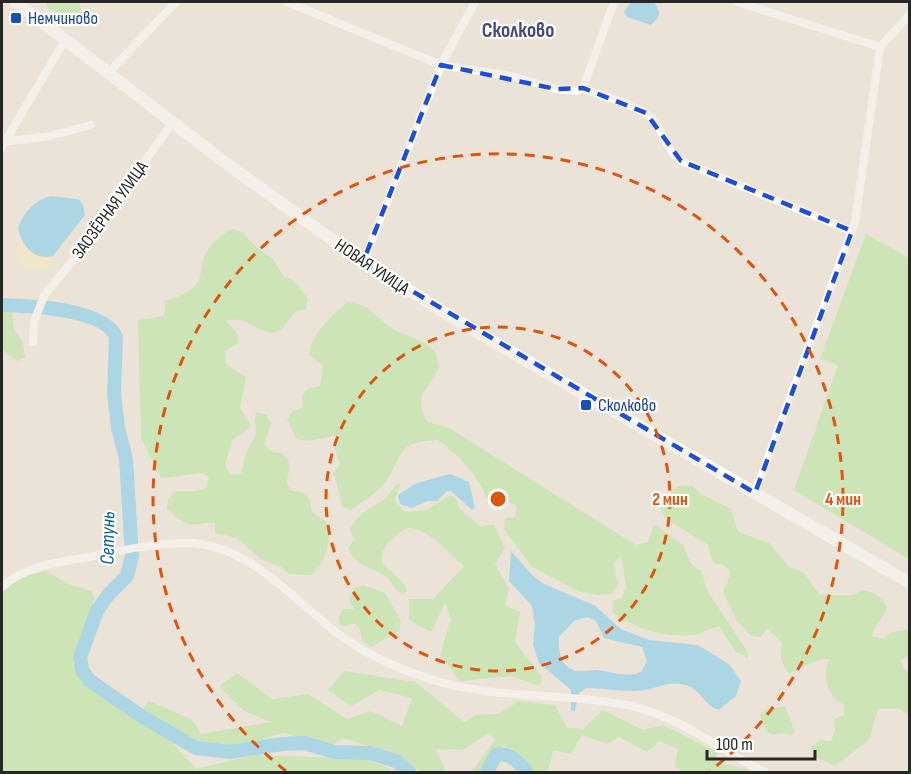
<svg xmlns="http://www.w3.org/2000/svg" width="911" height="774" font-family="'Sofia Sans Condensed',sans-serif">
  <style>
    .green { fill: #a8e590 }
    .sand { fill: #f3ecb7 }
    .water { fill: #63c5f3; fill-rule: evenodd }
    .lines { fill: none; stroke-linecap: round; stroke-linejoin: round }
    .river { stroke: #63c5f3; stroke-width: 14 }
    .street { stroke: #fff; stroke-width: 8 }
    .secondary { stroke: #fff; stroke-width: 12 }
    .marked { fill: none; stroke: #1d4ed8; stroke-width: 4.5; stroke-dasharray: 12 8; stroke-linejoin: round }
    .ring { fill: none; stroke: #de560d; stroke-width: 3; stroke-dasharray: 10 8 }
    .transit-dot { fill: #1a4fb4; stroke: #fff; stroke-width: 2 }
    .labels { text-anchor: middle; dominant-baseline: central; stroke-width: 4.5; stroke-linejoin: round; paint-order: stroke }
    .transit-label { font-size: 18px; fill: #164399; stroke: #fff; text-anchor: start }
    .street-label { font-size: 18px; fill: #272727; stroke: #fff }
    .water-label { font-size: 20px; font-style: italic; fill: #07609b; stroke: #fff }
    .quarter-label { font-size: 21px; font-weight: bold; fill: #464c79; stroke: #fff }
    .centre { fill: #de560d; stroke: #fff; stroke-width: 3 }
    .ring-label { font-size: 18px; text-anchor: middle; font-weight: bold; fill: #de560d; stroke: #fff; stroke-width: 4.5; stroke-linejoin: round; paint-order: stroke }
  </style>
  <rect width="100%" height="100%" fill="#ebe3d7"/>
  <path class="green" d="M 46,2 L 79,2 L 83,18 L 81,22 L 48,8 Z
    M 232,229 L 242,232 L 257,248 L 273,259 L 284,277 L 294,281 L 308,298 L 306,309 L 296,311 C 291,316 286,326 280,330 C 262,340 249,313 226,321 L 236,331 L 239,343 L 225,351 L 226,364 L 246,377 L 240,408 L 251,426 L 232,441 L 225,464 L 230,475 L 241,474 L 246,453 L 256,434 L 255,412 L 266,415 L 271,424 L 264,445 L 272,452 L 282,453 C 292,463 291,469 286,482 L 291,491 L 303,492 L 310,500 L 312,511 L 329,525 C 330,544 326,563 311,575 L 289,574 L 281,567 L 261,559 L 237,538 L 215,533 L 215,522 C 189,526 186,527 167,509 L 168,499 L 175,491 L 196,491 L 206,488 L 209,477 L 202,473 L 161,478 L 141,438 L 138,320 L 164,316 L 165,301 C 176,297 192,293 198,282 C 201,277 201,270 202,264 C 205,249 218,235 232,229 Z
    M 866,234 L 909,258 L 909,559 L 794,490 L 838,365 L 820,359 Z
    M 347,302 C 374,303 375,320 395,330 C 407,337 424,339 433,350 C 437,355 438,360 439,367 C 429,391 411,394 428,422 L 449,428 L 636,545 L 648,542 L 654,524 L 683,545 L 691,564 L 701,571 L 708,592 L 747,651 L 748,658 L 736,652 L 719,626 C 710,628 700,635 692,635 C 665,638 634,628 613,613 L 612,601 L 622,598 L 626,587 L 621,555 L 614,563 L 618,586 L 611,594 L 600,595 L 579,592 L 531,566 L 504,529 L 505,518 L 515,517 L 517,506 L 507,501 L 497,507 L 488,502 C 483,481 456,452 438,440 C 393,442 405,456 384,484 C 376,494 362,501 351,510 L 342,506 L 334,473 L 340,464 L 333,443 L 339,435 L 307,441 L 296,439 L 287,419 L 293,411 L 303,407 L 302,396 L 309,388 L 320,386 L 323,366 L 309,355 C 312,331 331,318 347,302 Z
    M 5,308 L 12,312 L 14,329 L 23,342 L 25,358 L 17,361 L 2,349 L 2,309 Z
    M 398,483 L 400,486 L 394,500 L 405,512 L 426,510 L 450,496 L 456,498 L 459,508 L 481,527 L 494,524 L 505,548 L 495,564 L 509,589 L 505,606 L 520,612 L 515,642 L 542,677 L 540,686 L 511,676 L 460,681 L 440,655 L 451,619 L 445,603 L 431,632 L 409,620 L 409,599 L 433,599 L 464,566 C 450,554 426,526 407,528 C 396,535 378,548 382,563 L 406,586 L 407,591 L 403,594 C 394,590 393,583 386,577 C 372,565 358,569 348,549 L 354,539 L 350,530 C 356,512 373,509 385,498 C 390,494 393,488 398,483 Z
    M 682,485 L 693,486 L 701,494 L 731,509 L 738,532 L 769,543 L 790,568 C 811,571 807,583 821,595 L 853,595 L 862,590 C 875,592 881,596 887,607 C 883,618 875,625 872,636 L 883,639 L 892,632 L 909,629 L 909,656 L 900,660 L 904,669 L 909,670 L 909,716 L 899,709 L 878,709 L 869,740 L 835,766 L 815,757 L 811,747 L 821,740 L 831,741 L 835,731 L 834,719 L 844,715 L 844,705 C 827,696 822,677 829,659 L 818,660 L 789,674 C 781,663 779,656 782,643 L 767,628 L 761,637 L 751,636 L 737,621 L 723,592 L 731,572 L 723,565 L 713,563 L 708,545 L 665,518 L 660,508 L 673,490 Z
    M 46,571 L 68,584 L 92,591 L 94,600 L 72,666 L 171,741 L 196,769 L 254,755 L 369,759 L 395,772 L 2,772 L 2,581 Z
    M 363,585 L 385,593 L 401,621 L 399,631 L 371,647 L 362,640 L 360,629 L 355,624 L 341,626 C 337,618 338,615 344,609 L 354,609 L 349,600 L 353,589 Z
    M 344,671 L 415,682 L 464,722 L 476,715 L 498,714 L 519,701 L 555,705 L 567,728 L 583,729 L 603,710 L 643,730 L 663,725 L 717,752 L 715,762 L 750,770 L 749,772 L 684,772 L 675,767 L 678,749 L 659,741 L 647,752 L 619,737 L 607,744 L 582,735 L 571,754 L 554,750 L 548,770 L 535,772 L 520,754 L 503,745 L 483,772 L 472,772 L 495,740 L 490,733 L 462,750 L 436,749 L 445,769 L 442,772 L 420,772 L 402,757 L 343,738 L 333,746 L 283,733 L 239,746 L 211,746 L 172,730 L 142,710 L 149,701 L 193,720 L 201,734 L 270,722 L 243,710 L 219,686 L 237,673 L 272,699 L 308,694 L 347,719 L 371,711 L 402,726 L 412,698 L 379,690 L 351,706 L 328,690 Z
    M 785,706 L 795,731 L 792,735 L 781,733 L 773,735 L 767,732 L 760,715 L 764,710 Z"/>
  <path class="sand" d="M 21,240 L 36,255 L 51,257 L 53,262 L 43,272 L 28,268 L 14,254 Z"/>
  <path class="water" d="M 631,2 L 655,3 L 659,12 L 658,18 L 651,25 L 627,17 L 624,12 Z
    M 50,196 L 78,199 L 83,204 L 85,215 L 53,256 C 34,261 22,246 18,228 C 23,213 34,201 50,196 Z
    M 450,474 L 469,482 L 475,508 L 472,510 L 451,491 L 447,491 L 437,501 L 427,501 L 412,508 L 400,504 L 398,495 L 417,483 Z
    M 511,551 L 533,576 L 544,584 L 594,605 L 621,629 L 649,640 L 698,645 L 730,665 L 741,681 L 736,696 L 719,710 C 705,706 701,690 686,685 C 670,680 658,688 644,690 C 625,693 605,688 586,688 L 579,693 L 575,711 L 571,711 L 571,690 L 539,663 L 533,645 L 535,625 L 532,606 L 509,581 ZM 587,617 L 596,621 L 604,638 L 642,647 L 647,661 L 642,671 C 629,679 611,671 596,670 C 589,670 579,673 573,670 C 560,665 558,649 559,637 L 574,621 Z"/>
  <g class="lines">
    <path class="river" d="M 2,305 C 29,306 104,308 116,337 L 114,393 L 118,428 L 126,459 L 132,556 L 127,576 L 108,595 L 97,611 L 80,657 L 82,670 L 89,680 L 141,716 L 196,748 L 230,752 L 282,744 L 305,743 L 334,752 L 370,753 L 396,761 L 409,772
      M 487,772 L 496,755 C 509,751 519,763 527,772"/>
    <path class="street" d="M 287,2 L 441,65 L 512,76 L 556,89 L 576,91 L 583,88
      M 614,2 L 583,88 C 601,96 639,105 652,119 C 665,132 666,150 681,161 L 852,231
      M 737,2 L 880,47
      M 109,72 L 176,2
      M 2,142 L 50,136 L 91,125
      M 2,147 L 66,38
      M 363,262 L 441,65 L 475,2
      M 33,342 L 34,322 L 44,296 L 79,253 L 173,122
      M 755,493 L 855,222 L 880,47 L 910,14
      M 2,587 C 27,564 62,562 94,556 C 123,550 155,543 184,543 C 247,542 292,598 337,633 C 365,654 396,668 430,679 C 494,700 562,692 627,705 C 680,716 718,749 765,772"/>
    <path class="secondary" d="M 16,2 L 223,161 L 363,262 L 463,324 L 910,583"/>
  </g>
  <path d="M0 0H911V774H0ZM 441,65 L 556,89 L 583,88 L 646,113 L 681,161 L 852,231 L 755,493 L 363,262 Z" fill="#ebe3d7" fill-opacity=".55" fill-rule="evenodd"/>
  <path class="marked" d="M 441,65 L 556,89 L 583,88 L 646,113 L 681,161 L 852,231 L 755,493 L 363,262 Z"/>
  <g class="ring">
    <circle cx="498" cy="499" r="172"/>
    <path d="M286 771A345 345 0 1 1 710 771"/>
  </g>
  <g class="transit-dot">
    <rect x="10" y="12" width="12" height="12" rx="3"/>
    <rect x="580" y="399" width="12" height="12" rx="3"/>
  </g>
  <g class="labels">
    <g class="transit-label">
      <text x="28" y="18">Немчиново</text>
      <text x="598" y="405">Сколково</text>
    </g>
    <g class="street-label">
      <text transform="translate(110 210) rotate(-54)">ЗАОЗЁРНАЯ УЛИЦА</text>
      <text transform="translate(372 267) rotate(34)">НОВАЯ УЛИЦА</text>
    </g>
    <g class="water-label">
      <text transform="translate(108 538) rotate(-89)">Сетунь</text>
    </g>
    <g class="quarter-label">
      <text x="518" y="30">Сколково</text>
    </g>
  </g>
  <circle cx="498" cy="499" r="9" class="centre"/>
  <g class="ring-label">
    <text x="670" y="505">2 мин</text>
    <text x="843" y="505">4 мин</text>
  </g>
  <rect width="911" height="774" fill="none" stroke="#272727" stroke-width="6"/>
  <path d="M707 750v9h108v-9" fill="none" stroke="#272727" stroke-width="3"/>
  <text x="716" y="750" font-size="18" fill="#272727" stroke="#ffffff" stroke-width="4.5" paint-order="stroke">100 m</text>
</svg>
